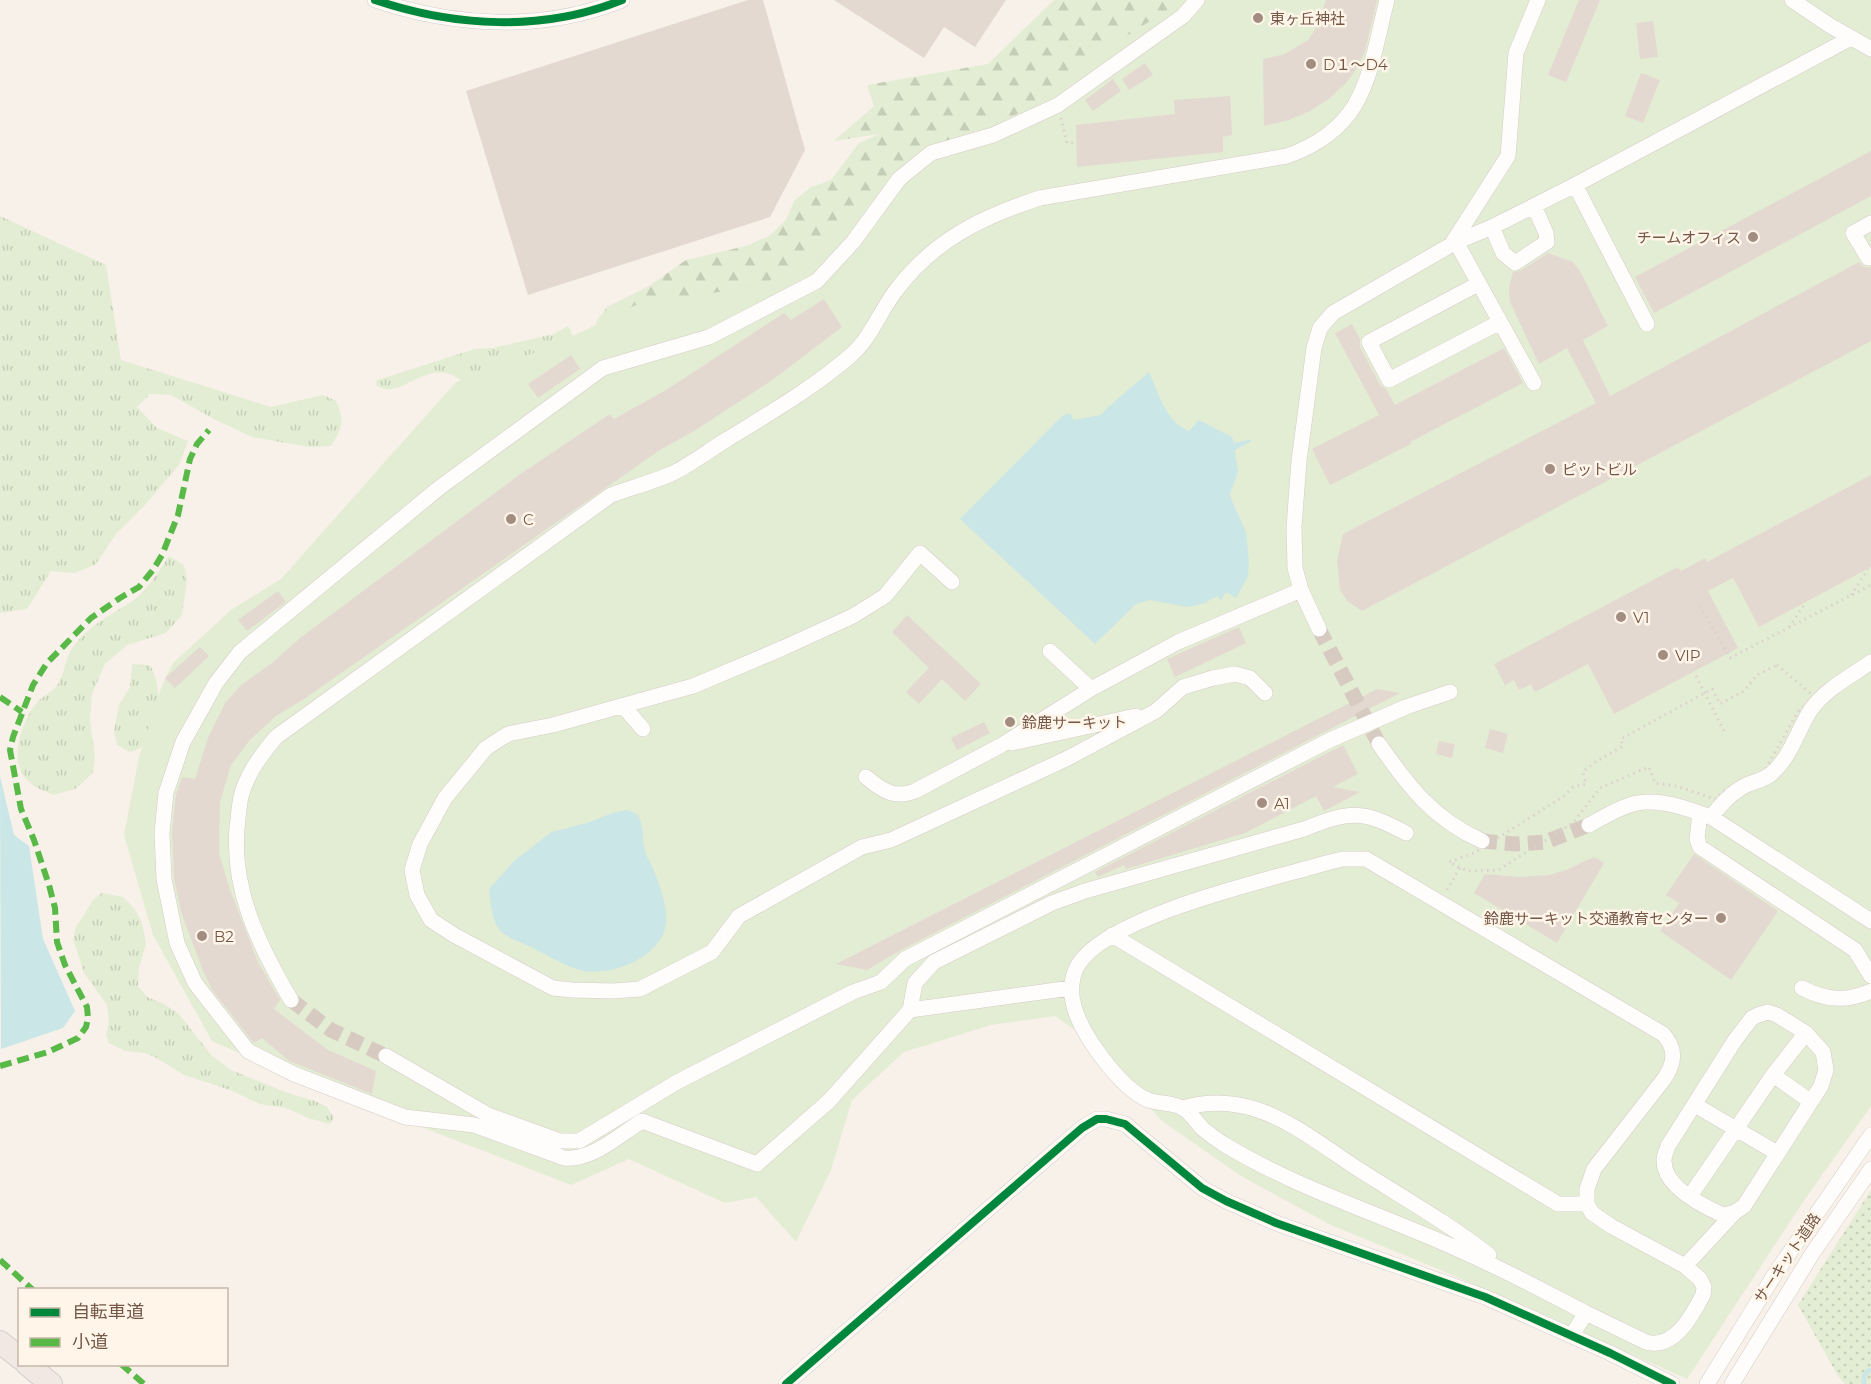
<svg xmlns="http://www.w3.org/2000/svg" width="1871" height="1384" font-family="Montserrat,'Noto Sans JP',sans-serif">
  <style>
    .grass { fill: url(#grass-tufts) }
    .forest { fill: url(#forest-firs) }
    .park { fill: url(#park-dots) }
    .pitch { fill: #e3edd3 }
    .water { fill: #cae6e7 }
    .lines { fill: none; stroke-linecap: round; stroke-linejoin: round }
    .stream { stroke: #cae6e7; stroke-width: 4.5 }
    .building { fill: #e3d9d0 }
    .minor-tunnel { stroke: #d6cac1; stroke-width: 15; stroke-dasharray: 15 8; stroke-linecap: butt }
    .minor-casing { stroke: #d5ccc6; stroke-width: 16 }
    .highway-casing { stroke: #d5ccc5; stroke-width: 24 }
    .path { stroke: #dad1cc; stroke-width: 3; stroke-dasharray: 1.5 4.5; stroke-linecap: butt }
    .minor { stroke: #fefdfc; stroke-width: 15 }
    .highway { stroke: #f1e8e3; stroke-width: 22 }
    .quiet { stroke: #58b947; stroke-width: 6; stroke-dasharray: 12 6; stroke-linecap: butt }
    .cycleway-casing { stroke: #fff6e9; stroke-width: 11 }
    .cycleway { stroke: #00873e; stroke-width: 8 }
    .poi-dot { fill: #a28d80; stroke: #fff6e9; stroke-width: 2 }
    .labels { text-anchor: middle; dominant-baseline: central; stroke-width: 5; stroke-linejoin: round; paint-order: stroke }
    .poi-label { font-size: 15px; fill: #755748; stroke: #fff6e9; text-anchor: start }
    .street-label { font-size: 15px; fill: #755748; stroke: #fff6e9 }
  </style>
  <defs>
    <pattern id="grass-tufts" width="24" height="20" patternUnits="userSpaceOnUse" patternTransform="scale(1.5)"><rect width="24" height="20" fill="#e3edd3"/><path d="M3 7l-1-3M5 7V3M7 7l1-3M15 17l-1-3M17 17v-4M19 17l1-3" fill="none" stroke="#c6cdb7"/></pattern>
    <pattern id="forest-firs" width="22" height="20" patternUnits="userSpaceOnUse" patternTransform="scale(1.5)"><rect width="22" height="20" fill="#e3edd3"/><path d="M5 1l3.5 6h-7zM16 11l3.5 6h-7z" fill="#c6cdb7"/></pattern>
    <pattern id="park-dots" width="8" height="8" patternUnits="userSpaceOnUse" patternTransform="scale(1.5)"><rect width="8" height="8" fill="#e3edd3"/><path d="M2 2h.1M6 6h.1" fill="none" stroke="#c6cdb7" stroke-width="1.8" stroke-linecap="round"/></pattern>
  </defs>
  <rect width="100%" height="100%" fill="#f7f1e9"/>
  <path class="grass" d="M 0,216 L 106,265 L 121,360 L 271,407 L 323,395 L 336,401 C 345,422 342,428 331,446 L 309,447 L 252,437 L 214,419 L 171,395 L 150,394 L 137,407 L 157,428 L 188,441 L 179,465 L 144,506 L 116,534 L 96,564 L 75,573 L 51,571 L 27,609 L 0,613 Z
    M 568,326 L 576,342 L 370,483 L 379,468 L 389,457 L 463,382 C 428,352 400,404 376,385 L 377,380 L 475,349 L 493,348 L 554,334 Z
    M 169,556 L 184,565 L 187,579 L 182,615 L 166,633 L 127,645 L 105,664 L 92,694 L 90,721 L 95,756 L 93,773 L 75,789 L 53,795 C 46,791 34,788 29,782 C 7,761 21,723 37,702 C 43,696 53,692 58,684 C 66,672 64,657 76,643 C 93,623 111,615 131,602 C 147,591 159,571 169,556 Z
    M 132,664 L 150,665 C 160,686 160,699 154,721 C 150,738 149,747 130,752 L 117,745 L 114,731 L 119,705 L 130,687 Z
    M 102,893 L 123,897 L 134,908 L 142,923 L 146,944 L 139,968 L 138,986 L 147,997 L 162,1003 L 178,1013 L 211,1055 L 231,1070 L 285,1092 L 315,1101 L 327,1107 L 334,1118 L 330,1124 L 308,1118 L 286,1108 L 260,1104 L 230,1090 L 184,1075 L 155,1057 L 145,1053 L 125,1051 L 109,1043 L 106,1035 L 109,1022 L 107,1005 L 84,973 L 73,939 L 76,927 L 94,899 Z"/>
  <path class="forest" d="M 1054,0 L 1190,0 L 795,286 L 602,338 L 596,322 L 607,307 L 649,286 L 686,260 L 746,246 L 769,236 L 786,220 L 794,201 L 811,187 L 831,180 L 859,143 L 879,134 L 834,141 L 874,106 L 867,85 L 988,64 Z"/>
  <path class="park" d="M 1871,1190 L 1871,1384 L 1845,1384 L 1838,1376 L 1798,1305 Z"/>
  <path class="pitch" d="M 1183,0 L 1871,0 L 1871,1106 L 1803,1202 L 1687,1379 L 1443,1271 L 1331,1225 L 1241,1176 L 1162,1121 L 1084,1036 L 1055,1016 L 991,1025 L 904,1052 L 852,1100 L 831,1170 L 796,1242 L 756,1197 L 725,1203 L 629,1159 L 571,1185 L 303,1081 L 212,1041 L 153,935 L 124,835 L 139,757 L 161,688 L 173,663 L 231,610 L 281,579 L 456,382 L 555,345 L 636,305 L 764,285 L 849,222 L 873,192 L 914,151 L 961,139 L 1019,113 L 1103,51 Z"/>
  <path class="water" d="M 1149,372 C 1158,392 1166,422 1189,431 L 1199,420 L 1232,437 L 1234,443 L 1249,440 L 1252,441 L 1235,450 L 1238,472 L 1230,494 L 1232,501 L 1246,532 L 1249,561 L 1248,576 L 1236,598 L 1226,592 L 1221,600 L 1217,596 L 1205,603 L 1187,607 L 1150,600 L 1136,604 L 1095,644 L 960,519 L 1062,416 L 1070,413 L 1074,420 L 1101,415 L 1107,408 Z
    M 0,776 L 14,835 L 29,846 L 43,939 L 75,1011 L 63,1028 L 1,1049 Z
    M 628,810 L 638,815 C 645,829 641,840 646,854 C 648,860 652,865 654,871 C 660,886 668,908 666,924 C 661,959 607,979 577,969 C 561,964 546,954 531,947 C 521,942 506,938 499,929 C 491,918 491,902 489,889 L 515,860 L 552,832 L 587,823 L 615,812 Z"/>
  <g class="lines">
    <path class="stream" d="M 1864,1384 L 1864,1376 L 1869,1370"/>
  </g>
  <path class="building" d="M 748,0 L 763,0 L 805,150 L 770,217 L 528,295 L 466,91 Z
    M 834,0 L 1006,0 L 975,47 L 944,27 L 924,58 Z
    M 1326,0 L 1377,0 L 1365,51 L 1357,68 L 1347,82 L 1330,98 L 1310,111 L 1289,120 L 1264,126 L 1263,59 L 1285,54 L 1308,40 L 1316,28 Z
    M 1579,0 L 1600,0 L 1566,82 L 1548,75 Z
    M 1653,21 L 1658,57 L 1640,59 L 1636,23 Z
    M 1145,63 L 1153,75 L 1129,90 L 1122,79 Z
    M 1641,73 L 1660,80 L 1643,123 L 1625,116 Z
    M 1113,79 L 1121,91 L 1093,111 L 1085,100 Z
    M 1230,96 L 1232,135 L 1223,137 L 1223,152 L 1077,167 L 1076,125 L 1175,114 L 1174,100 Z
    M 1871,151 L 1871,196 L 1654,313 L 1635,277 Z
    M 1548,253 L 1573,262 L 1580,271 L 1608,326 L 1583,340 L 1610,396 L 1859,262 L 1864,267 L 1871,267 L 1871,341 L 1362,611 L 1347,601 L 1340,589 L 1337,560 L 1343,534 L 1596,403 L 1567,348 L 1539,364 L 1510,302 L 1509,287 L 1513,272 L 1520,271 Z
    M 824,299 L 842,327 L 771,381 L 694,431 L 660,450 L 304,699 L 276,716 L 249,741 L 231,765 L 220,802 L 219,853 L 230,890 L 258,962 L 280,1000 L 274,1009 L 328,1050 L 376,1071 L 372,1094 L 289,1061 L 262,1038 L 254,1043 L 213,991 L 203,971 L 181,912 L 174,878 L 172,833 L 176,795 L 182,777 L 195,779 L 208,738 L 225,703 L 241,685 L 272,663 L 300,638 L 519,475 L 610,414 L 614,419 L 666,390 L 784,313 L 791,320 Z
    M 1352,324 L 1360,339 L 1360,347 L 1380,385 L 1386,389 L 1395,405 L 1504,348 L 1523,383 L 1410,442 L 1411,444 L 1330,485 L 1312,449 L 1379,415 L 1335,333 Z
    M 571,355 L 580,369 L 538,398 L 528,384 Z
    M 1871,475 L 1871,567 L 1759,627 L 1733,578 L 1708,591 L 1738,648 L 1614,714 L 1588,664 L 1535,692 L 1531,684 L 1519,690 L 1514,680 L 1505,685 L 1494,664 L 1678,567 L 1681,571 L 1705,558 L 1707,562 Z
    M 278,591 L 286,602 L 247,631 L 238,620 Z
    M 907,615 L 981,684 L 965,701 L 942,679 L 919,704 L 906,692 L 929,668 L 892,632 Z
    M 1239,627 L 1246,643 L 1175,677 L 1167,659 Z
    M 200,647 L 209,656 L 175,688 L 165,678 Z
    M 1377,689 L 1400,693 L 901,950 L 867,970 L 836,964 Z
    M 984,722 L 990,733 L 957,750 L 951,738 Z
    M 1490,729 L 1508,734 L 1503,753 L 1485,748 Z
    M 1439,741 L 1455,744 L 1452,758 L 1436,754 Z
    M 1343,745 L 1358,774 L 1333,787 L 1360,792 L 1324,811 L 1316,796 L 1245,833 L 1126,869 L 1124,865 L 1098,877 L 1095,872 Z
    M 1694,854 L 1778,911 L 1731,980 L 1660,931 L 1679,903 L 1666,895 Z
    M 1594,857 L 1604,863 L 1557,943 L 1474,893 L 1485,874 L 1519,877 L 1549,875 L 1566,870 Z"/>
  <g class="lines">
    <path class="minor-tunnel" d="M 1319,629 L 1379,744
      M 1482,841 L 1515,844 L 1545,842 L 1589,825
      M 291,1000 L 331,1030 L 386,1056"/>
    <g class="minor-casing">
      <path id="minor" d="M 375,0 C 455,27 543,32 622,0
        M 1197,0 L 1183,16 L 1058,105 L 993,135 L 931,153 L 899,179 L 853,242 L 817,281 L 709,337 L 603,368 L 439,488 L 240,652 L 216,683 L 183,742 L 166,793 L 162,833 L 164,879 L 177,943 L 195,983 L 248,1051 L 294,1074 L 405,1117 L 474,1125 L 564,1158 C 592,1161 619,1135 642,1121 L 757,1164 L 829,1101 L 910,1010 L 915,983 L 934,962 L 1052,903 L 1085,891 L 1304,829 C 1350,811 1361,809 1406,833
        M 1792,0 L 1829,25 L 1871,49
        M 1575,185 L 1647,324
        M 1492,227 L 1503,253 L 1515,263 L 1547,242 L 1546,233 L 1534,206
        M 1456,242 L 1534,383
        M 1451,245 L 1508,156 L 1516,53 L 1538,0
        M 1868,258 L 1853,233 L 1871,223
        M 1478,284 L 1369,342 L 1389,380 L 1500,322
        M 952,582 L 920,553 L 885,596 L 853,616 L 783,648 L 693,686 L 553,725 L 508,734 L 486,748 L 445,798 L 420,844 L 412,870 L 417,895 L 431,920 L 454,935 L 553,988 L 572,990 L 613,991 L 640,989 L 712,952 L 739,916 L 862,847 L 891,840 L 1066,759 L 1156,711 L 1183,687 L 1213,678 L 1235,674 L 1250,678 L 1265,693
        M 1319,629 L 1301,590 L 1295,568 L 1294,527 L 1299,461 L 1314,348 L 1320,328 L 1333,313 L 1456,242 L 1492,227 L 1575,185 L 1851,38
        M 1050,651 L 1091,689
        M 623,706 L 643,729
        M 1012,743 L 1136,716
        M 1379,744 C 1409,787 1433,819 1482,841
        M 866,777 C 883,791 894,799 915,791 L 1000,746 L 1091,689 L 1178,642 L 1301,590
        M 1700,813 L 1697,839 L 1700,847 L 1855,950 L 1871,976
        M 1711,817 C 1720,806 1729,795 1741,788 C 1750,782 1763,781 1771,774 C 1790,758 1797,732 1810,711 C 1824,690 1851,676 1871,662
        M 1589,825 C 1606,816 1627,802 1647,802 C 1668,801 1691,810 1711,817 L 1871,921
        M 1112,935 L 1558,1204 L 1587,1204
        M 1802,988 C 1825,1000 1846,1002 1871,991
        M 291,1000 C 258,944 229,885 238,819 C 239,808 240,796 244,787 C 251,768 263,753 276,737 L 611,495 C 631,488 652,482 671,474 C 690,465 708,451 726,440 C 768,414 812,389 850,356 C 870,339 879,314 894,293 C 932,241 981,217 1040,198 L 1287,156 C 1368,127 1368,74 1387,0
        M 910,1010 L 1071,988
        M 386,1056 L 488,1115 L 560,1141 L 579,1141 L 677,1082 L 853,992 L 881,982 L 905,959 L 1330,740 L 1406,707 L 1450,692
        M 1773,1075 L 1810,1101
        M 1695,1105 L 1777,1153
        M 1183,1108 C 1207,1101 1232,1102 1255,1109 C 1291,1120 1327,1149 1358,1169 C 1402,1197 1448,1223 1489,1255
        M 1690,1196 L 1773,1075 L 1806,1033
        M 1685,1266 L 1735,1212 L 1744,1206 L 1821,1086 L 1826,1070 L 1823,1052 L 1806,1033 L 1777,1015 L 1768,1012 L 1758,1015 L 1752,1018 L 1735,1040 L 1668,1146 C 1667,1150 1664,1155 1664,1160 C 1663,1186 1701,1205 1721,1214 L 1725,1215 L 1735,1212
        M 1572,1335 L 1586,1313 L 1646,1342 C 1674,1350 1692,1316 1703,1295 L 1704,1287 L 1700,1279 L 1685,1266 L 1611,1226 L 1592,1213 L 1587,1204 L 1587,1189 L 1594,1169 L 1664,1079 C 1675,1063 1677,1049 1663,1034 L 1366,859 L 1343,859 L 1330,862 C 1272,879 1108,915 1078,965 C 1071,977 1070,993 1074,1006 C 1081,1034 1120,1088 1148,1100 C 1159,1104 1174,1102 1184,1109 C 1191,1113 1197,1123 1203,1129 C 1209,1134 1216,1139 1222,1143 C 1282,1180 1348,1203 1413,1230 C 1473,1254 1529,1283 1586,1313
        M 786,1384 L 1082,1128 L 1097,1119 L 1106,1119 L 1125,1124 L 1202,1188 L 1226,1201 L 1276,1223 L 1485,1297 L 1610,1353 L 1672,1384
        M 1707,1384 L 1775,1274 L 1871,1135
        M 1732,1384 L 1812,1254 L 1871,1169"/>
    </g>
    <g class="highway-casing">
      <path id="highway" d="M 0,1342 L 20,1358
        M 27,1364 L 51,1384"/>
    </g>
    <path class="path" d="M 1061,118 L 1067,143 L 1076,143
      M 1851,595 L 1868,569
      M 1700,606 L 1730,658 L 1871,585
      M 1789,627 L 1806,602
      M 1777,665 L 1816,698 L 1799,710 L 1765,770 L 1726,789 L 1715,799 L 1676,786 L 1655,783 L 1649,767 L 1600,788 L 1573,823 L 1498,870 L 1471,871 L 1460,868 L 1449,862 L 1474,853 L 1564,796 L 1573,787 L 1586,784 L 1583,772 L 1595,762 L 1623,746 L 1621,739 L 1712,689 L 1720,704 L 1744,691 L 1757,675 Z
      M 1696,676 L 1724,731
      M 1447,890 L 1460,868"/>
    <use href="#minor" class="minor"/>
    <use href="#highway" class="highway"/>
    <path class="quiet" d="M 0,697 L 22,712
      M 0,1066 L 48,1052 L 78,1038 L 86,1027 L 88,1018 L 87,1007 L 65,965 L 57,942 L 55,908 L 49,885 L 34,840 L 21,809 L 10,750 L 13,737 L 33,685 L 47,663 L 91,618 L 120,598 L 139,587 L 153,570 L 162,555 L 178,515 L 190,459 L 197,444 L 209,430
      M 0,1260 L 33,1290
      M 121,1364 L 144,1384"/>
    <g class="cycleway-casing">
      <path id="cycleway" d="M 375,0 C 455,27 543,32 622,0
        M 786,1384 L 1082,1128 L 1097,1119 L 1106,1119 L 1125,1124 L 1202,1188 L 1226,1201 L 1276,1223 L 1485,1297 L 1610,1353 L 1672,1384"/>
    </g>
    <use href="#cycleway" class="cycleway"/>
  </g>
  <g class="poi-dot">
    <circle cx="1258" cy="18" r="6"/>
    <circle cx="1311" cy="64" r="6"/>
    <circle cx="1753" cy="237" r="6"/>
    <circle cx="1550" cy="469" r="6"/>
    <circle cx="511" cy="519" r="6"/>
    <circle cx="1621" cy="617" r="6"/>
    <circle cx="1663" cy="655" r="6"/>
    <circle cx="1010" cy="722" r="6"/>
    <circle cx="1262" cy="803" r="6"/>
    <circle cx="1721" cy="918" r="6"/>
    <circle cx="202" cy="936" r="6"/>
  </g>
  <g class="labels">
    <g class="poi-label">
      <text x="1270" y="18">東ヶ丘神社</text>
      <text x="1323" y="64">D１～D4</text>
      <text x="1741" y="237" text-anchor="end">チームオフィス</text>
      <text x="1562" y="469">ピットビル</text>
      <text x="523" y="519">C</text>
      <text x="1633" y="617">V1</text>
      <text x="1675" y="655">VIP</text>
      <text x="1022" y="722">鈴鹿サーキット</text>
      <text x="1274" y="803">A1</text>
      <text x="1709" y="918" text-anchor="end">鈴鹿サーキット交通教育センター</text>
      <text x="214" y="936">B2</text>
    </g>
    <g class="street-label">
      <text transform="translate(1787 1258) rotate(-56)">サーキット道路</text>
    </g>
  </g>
  <rect x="18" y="1288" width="210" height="78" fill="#fff6e9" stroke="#c8b6a9" stroke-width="1.5"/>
  <rect x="30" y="1308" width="30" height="9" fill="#00873e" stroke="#c8b6a9" stroke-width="1.5"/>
  <text x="72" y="1318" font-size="18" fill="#755748">自転車道</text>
  <rect x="30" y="1338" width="30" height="9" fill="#58b947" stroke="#c8b6a9" stroke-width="1.5"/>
  <text x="72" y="1348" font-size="18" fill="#755748">小道</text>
</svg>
